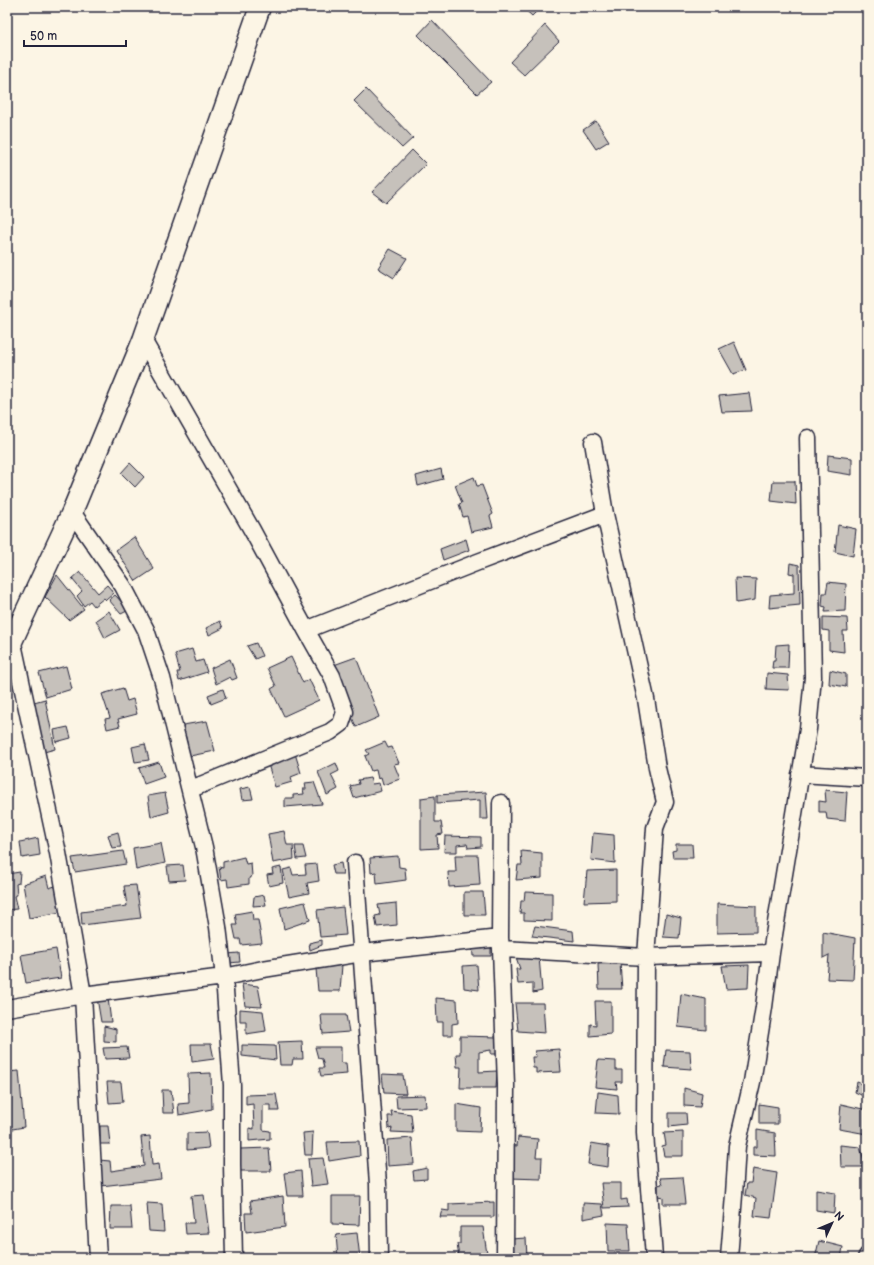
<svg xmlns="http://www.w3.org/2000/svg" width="874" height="1265" font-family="'Balsamiq Sans',sans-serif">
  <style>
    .building { fill: #c6c1bb; stroke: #22223b }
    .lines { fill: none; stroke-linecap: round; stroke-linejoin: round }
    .minor-casing { stroke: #22223b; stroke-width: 19 }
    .tertiary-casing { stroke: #22223b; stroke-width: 23 }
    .minor { stroke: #fcf5e5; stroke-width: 16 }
    .tertiary { stroke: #fcf5e5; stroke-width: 20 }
  </style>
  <rect width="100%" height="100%" fill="#fcf5e5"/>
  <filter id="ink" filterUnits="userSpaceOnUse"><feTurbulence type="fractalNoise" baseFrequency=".025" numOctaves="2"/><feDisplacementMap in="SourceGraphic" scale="8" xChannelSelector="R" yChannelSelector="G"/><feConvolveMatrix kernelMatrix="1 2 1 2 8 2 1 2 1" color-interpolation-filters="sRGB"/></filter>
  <g filter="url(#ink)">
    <path class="building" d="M 522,7 L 541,7 L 532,16 Z
      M 432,20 L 491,82 L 477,94 L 418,35 Z
      M 545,25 L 559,41 L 524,75 L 510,62 Z
      M 366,89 L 413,138 L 402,148 L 354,101 Z
      M 596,121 L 609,141 L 596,149 L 583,130 Z
      M 412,150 L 426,164 L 386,203 L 372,192 Z
      M 390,249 L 407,258 L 394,278 L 378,268 Z
      M 734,342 L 746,370 L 733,374 L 719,349 Z
      M 749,393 L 752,411 L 722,412 L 719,396 Z
      M 828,455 L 852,458 L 852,475 L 827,471 Z
      M 130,463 L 144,477 L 135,487 L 121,473 Z
      M 441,469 L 443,479 L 418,486 L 416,476 Z
      M 474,477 L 477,486 L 482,485 L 493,514 L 490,516 L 493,527 L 471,532 L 467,516 L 463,517 L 459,504 L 462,503 L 455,485 Z
      M 773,481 L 795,481 L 796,504 L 771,501 Z
      M 838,525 L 856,529 L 853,556 L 835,552 Z
      M 134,537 L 154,569 L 136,581 L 116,550 Z
      M 466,539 L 469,550 L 443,560 L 440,549 Z
      M 790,563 L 799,565 L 800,605 L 769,608 L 770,595 L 794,593 L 794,574 L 789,573 Z
      M 80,572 L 98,593 L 107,585 L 114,593 L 106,600 L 104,598 L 94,606 L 90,601 L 84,606 L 77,596 L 82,591 L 72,579 Z
      M 57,575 L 84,609 L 69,620 L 45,597 Z
      M 735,578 L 756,579 L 755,600 L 736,603 Z
      M 828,582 L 846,584 L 845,611 L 825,612 L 826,607 L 822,606 L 823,593 L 826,593 Z
      M 115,595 L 129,610 L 121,614 L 109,600 Z
      M 109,611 L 120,630 L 105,638 L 96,620 Z
      M 823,617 L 847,618 L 848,631 L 843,631 L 844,652 L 829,650 L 829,631 L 823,630 Z
      M 220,621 L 223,628 L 209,635 L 206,628 Z
      M 256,643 L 262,656 L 255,659 L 247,646 Z
      M 789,644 L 788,668 L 772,668 L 773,660 L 775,660 L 776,645 Z
      M 192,649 L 196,662 L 203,660 L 207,672 L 179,681 L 177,672 L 180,672 L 175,654 Z
      M 291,657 L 303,683 L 309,679 L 319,700 L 284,716 L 271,689 L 276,686 L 267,668 Z
      M 356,657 L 379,717 L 356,727 L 331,666 Z
      M 230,659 L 237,678 L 232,680 L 230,677 L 216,684 L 211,668 Z
      M 66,666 L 72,689 L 46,697 L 39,673 Z
      M 830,670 L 846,674 L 846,687 L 829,684 Z
      M 767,673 L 788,675 L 789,690 L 766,689 Z
      M 123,688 L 127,701 L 133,699 L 137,714 L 118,719 L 120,726 L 107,729 L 105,719 L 110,718 L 102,694 Z
      M 223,689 L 226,698 L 211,704 L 208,695 Z
      M 45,699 L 55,749 L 44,752 L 34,702 Z
      M 207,721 L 215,751 L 190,756 L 183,725 Z
      M 68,727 L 71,738 L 56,742 L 54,730 Z
      M 385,742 L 388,748 L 392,747 L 399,763 L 394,764 L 400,779 L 383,785 L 381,778 L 378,779 L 376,770 L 371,771 L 365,756 L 369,754 L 366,750 Z
      M 145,744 L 149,760 L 135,762 L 132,747 Z
      M 294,750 L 301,773 L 291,777 L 292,782 L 275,787 L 267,761 Z
      M 159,762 L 164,777 L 144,784 L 139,768 Z
      M 336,763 L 339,771 L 331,775 L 338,789 L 327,795 L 318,772 Z
      M 370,778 L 372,784 L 379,783 L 381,791 L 354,798 L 350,786 L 359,784 L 358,780 Z
      M 314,782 L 322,804 L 285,807 L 285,798 L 293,798 L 293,795 L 304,794 L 303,789 L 306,789 L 305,783 Z
      M 250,787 L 253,799 L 242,800 L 240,789 Z
      M 825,790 L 847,792 L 845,821 L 827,819 L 826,812 L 819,812 L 819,801 L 826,802 Z
      M 486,792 L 488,819 L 480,819 L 480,800 L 437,803 L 437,795 Z
      M 165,793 L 169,812 L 151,817 L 148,796 Z
      M 435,796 L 435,822 L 441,822 L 443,834 L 437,835 L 438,848 L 421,849 L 421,798 Z
      M 284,831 L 287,845 L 293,845 L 294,859 L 273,863 L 268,834 Z
      M 118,832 L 121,847 L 112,848 L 108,835 Z
      M 593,833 L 614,835 L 615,863 L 591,860 Z
      M 445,836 L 481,837 L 481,847 L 468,848 L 467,844 L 457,845 L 457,852 L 444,852 Z
      M 38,838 L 40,855 L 22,858 L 20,842 Z
      M 161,843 L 165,863 L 136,870 L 133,848 Z
      M 676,844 L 692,844 L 693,858 L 673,858 L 672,851 L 676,850 Z
      M 295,846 L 303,846 L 306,858 L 297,859 Z
      M 123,851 L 126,864 L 75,872 L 72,858 Z
      M 521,851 L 542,853 L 542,878 L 516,880 L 518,865 L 522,865 Z
      M 455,855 L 478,855 L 480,885 L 449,887 L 448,872 L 456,872 Z
      M 398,856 L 399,867 L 405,868 L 406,880 L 377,884 L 376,872 L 371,873 L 370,858 Z
      M 244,857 L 246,864 L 251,863 L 252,876 L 249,878 L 249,884 L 228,887 L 227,879 L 221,880 L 219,867 L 223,868 L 223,862 Z
      M 341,863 L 343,874 L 334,874 L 332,865 Z
      M 317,864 L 319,881 L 307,883 L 309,893 L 289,897 L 283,870 L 291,868 L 293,875 L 306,874 L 305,865 Z
      M 183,865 L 185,880 L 169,881 L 167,866 Z
      M 281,867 L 283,883 L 269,886 L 267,875 L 273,874 L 272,869 Z
      M 616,870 L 616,901 L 584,902 L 587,871 Z
      M 20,872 L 19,883 L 16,884 L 17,895 L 14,896 L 17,909 L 7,910 L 7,874 Z
      M 46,876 L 49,888 L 55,886 L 61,912 L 29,918 L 23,884 Z
      M 136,885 L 141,918 L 82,925 L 81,912 L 127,906 L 124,886 Z
      M 464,892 L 483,892 L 485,915 L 464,915 Z
      M 525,892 L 552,893 L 552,921 L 524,920 L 524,913 L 520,913 L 521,901 L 524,901 Z
      M 264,895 L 266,905 L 253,906 L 254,897 Z
      M 305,902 L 310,920 L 284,929 L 280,908 Z
      M 396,903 L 397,925 L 377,927 L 375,916 L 380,915 L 378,905 Z
      M 717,904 L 756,906 L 756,932 L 717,933 Z
      M 343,907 L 346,935 L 320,937 L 317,910 Z
      M 252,911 L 253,920 L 258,920 L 262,943 L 241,945 L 240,939 L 236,939 L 233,925 L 237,925 L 235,914 Z
      M 666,914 L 681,918 L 679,938 L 663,937 Z
      M 535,926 L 573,931 L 574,941 L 532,936 Z
      M 823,932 L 855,938 L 853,980 L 827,979 L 829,955 L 823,958 Z
      M 322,940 L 322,945 L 310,950 L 309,943 Z
      M 491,942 L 491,956 L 473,956 L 472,943 Z
      M 56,949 L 61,978 L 26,983 L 21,955 Z
      M 239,953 L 240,962 L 229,963 L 227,954 Z
      M 516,957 L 539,957 L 542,991 L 533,993 L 533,983 L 518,984 L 516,969 L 520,969 Z
      M 620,963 L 622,989 L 599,989 L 598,964 Z
      M 342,965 L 340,991 L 318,991 L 316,969 Z
      M 477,965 L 479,990 L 464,988 L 463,966 Z
      M 749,965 L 748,988 L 726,989 L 722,966 Z
      M 242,984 L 258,986 L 262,1007 L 245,1006 Z
      M 681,994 L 706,999 L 706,1030 L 678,1027 Z
      M 97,998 L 108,998 L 111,1022 L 101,1022 Z
      M 436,998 L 457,1000 L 458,1023 L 452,1024 L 452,1035 L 443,1035 L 443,1022 L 437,1022 Z
      M 595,1001 L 611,1001 L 611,1034 L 590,1036 L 590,1024 L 596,1025 Z
      M 515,1003 L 543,1003 L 545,1033 L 518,1031 Z
      M 240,1009 L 263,1011 L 266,1031 L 246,1034 L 246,1021 L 240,1021 Z
      M 321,1015 L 346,1015 L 349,1032 L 323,1034 Z
      M 104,1026 L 116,1029 L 116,1042 L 104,1041 Z
      M 460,1036 L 498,1037 L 498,1054 L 491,1054 L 491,1050 L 479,1052 L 479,1072 L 497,1071 L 496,1088 L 460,1088 L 461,1067 L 457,1067 L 456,1054 L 460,1054 Z
      M 302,1041 L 303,1059 L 293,1059 L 292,1065 L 280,1065 L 278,1042 Z
      M 191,1044 L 211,1044 L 214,1059 L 192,1062 Z
      M 242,1045 L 275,1046 L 276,1060 L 242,1056 Z
      M 127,1047 L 129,1058 L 105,1059 L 103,1048 Z
      M 315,1047 L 341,1047 L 341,1063 L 346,1063 L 347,1074 L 321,1076 L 319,1068 L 324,1068 L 322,1059 L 318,1058 Z
      M 559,1049 L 561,1072 L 536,1073 L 536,1068 L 533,1068 L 532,1057 L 536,1057 L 535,1051 Z
      M 666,1050 L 690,1051 L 691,1069 L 664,1067 Z
      M 598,1060 L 616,1061 L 616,1070 L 622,1070 L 622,1082 L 616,1082 L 617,1089 L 595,1087 Z
      M 19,1071 L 24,1127 L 7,1130 L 7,1072 Z
      M 211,1073 L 212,1109 L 179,1115 L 178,1104 L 189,1103 L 188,1074 Z
      M 382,1074 L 403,1075 L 406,1094 L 384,1093 Z
      M 107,1082 L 121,1082 L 123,1102 L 109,1103 Z
      M 857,1082 L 867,1086 L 867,1098 L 855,1092 Z
      M 684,1088 L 702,1093 L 700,1107 L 684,1106 Z
      M 162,1090 L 171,1090 L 174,1113 L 163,1113 Z
      M 598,1092 L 618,1095 L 619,1114 L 596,1113 Z
      M 276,1094 L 279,1111 L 271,1111 L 271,1105 L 263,1105 L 263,1130 L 270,1131 L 270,1139 L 249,1141 L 249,1128 L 254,1129 L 253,1104 L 246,1105 L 246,1095 Z
      M 425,1095 L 426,1107 L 397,1108 L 396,1096 Z
      M 456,1104 L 481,1108 L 480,1132 L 456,1131 Z
      M 759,1104 L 778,1107 L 778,1124 L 759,1124 Z
      M 841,1104 L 867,1110 L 867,1134 L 839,1129 Z
      M 391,1111 L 411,1114 L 413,1133 L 391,1132 L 392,1128 L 389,1129 L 388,1116 L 392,1116 Z
      M 669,1113 L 686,1113 L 687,1125 L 669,1127 Z
      M 100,1126 L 108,1126 L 110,1144 L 100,1144 Z
      M 757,1130 L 775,1133 L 776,1156 L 753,1155 L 753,1147 L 757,1147 Z
      M 207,1132 L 209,1148 L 187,1150 L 187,1133 Z
      M 313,1132 L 312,1155 L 305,1155 L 303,1133 Z
      M 683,1132 L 683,1156 L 664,1156 L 662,1146 L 666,1145 L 664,1133 Z
      M 150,1136 L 152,1165 L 159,1164 L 161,1179 L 101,1186 L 99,1160 L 110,1161 L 111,1171 L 144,1166 L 141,1137 Z
      M 518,1137 L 538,1139 L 536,1157 L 542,1157 L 541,1179 L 510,1178 L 509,1145 L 517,1146 Z
      M 412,1138 L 414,1164 L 388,1166 L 387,1140 Z
      M 359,1141 L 360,1156 L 329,1161 L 327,1142 Z
      M 591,1143 L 609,1146 L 608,1167 L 588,1164 Z
      M 840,1145 L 860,1147 L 866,1167 L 841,1167 Z
      M 269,1148 L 271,1171 L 240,1171 L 240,1149 Z
      M 323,1158 L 328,1184 L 311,1186 L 308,1159 Z
      M 427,1168 L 427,1179 L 414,1180 L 413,1171 Z
      M 753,1169 L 777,1173 L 771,1218 L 754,1216 L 756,1198 L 745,1195 L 747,1183 L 751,1183 Z
      M 301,1171 L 303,1196 L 287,1196 L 284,1173 Z
      M 682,1177 L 685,1204 L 663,1204 L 663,1197 L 658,1196 L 658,1185 L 662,1184 L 660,1178 Z
      M 601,1183 L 621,1183 L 621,1200 L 627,1199 L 628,1207 L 604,1208 Z
      M 816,1190 L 835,1193 L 834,1213 L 816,1210 Z
      M 204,1195 L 209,1233 L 186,1234 L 185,1223 L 194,1223 L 191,1196 Z
      M 283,1196 L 285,1227 L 246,1232 L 245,1213 L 252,1213 L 250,1201 Z
      M 332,1196 L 360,1196 L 359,1225 L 332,1224 Z
      M 494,1202 L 494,1217 L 440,1217 L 442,1210 L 449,1211 L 449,1204 Z
      M 147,1203 L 162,1204 L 164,1232 L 149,1231 Z
      M 583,1203 L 602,1204 L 604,1215 L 583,1219 Z
      M 111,1206 L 130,1206 L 132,1229 L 110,1229 Z
      M 607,1223 L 628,1224 L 630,1251 L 608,1251 Z
      M 460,1227 L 483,1227 L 487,1254 L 459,1257 L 457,1244 L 460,1244 Z
      M 357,1233 L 360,1258 L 338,1258 L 336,1235 Z
      M 526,1238 L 527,1258 L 511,1258 L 511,1239 Z
      M 819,1241 L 843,1247 L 841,1258 L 815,1258 Z"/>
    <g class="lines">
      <g class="minor-casing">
        <path id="minor" d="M 143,340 L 252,530 L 306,630 L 332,676 L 345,712 L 341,724 L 330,732 L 191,789
          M 593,442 L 605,514 L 646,699 L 657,768 L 665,802 L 655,828 L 646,957 L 645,1133 L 654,1258
          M 72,512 L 123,586 L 146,630 L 162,678 L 204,847 L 218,927 L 224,977 L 232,1085 L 232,1164 L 234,1258
          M 306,630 L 478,562 L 605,514
          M 12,639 L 58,853 L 83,995 L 98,1258
          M 800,774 L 867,778
          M 501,803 L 500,938 L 501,949 L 506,1085 L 505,1258
          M 355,863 L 378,1184 L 379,1258
          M 501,949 L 646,957 L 771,953
          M 7,1008 L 83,995 L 224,977 L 263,969 L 362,953 L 500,938
          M 729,1258 L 734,1195 L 737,1146 L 752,1082 L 764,1007 L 771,953 L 808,729 L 813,677 L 808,438
          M 866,1258 L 867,1256"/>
      </g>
      <g class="tertiary-casing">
        <path id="tertiary" d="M 7,652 L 72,512 L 143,340 L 260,7"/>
      </g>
      <use href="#minor" class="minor"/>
      <use href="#tertiary" class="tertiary"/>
    </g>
  </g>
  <rect width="874" height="1265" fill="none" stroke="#fcf5e5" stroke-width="24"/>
  <rect x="12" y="12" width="850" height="1241" fill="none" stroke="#22223b" stroke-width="1.5" filter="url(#ink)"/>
  <g transform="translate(832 1223) rotate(46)" stroke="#fcf5e5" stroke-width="3" paint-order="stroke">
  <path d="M0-3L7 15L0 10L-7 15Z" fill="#22223b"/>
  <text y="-6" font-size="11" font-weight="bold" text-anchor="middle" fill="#22223b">N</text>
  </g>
  <path d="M24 40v6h102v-6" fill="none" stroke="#22223b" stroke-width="2"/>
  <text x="30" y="40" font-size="12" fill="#22223b" stroke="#fcf5e5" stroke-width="3" paint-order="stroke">50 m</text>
</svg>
